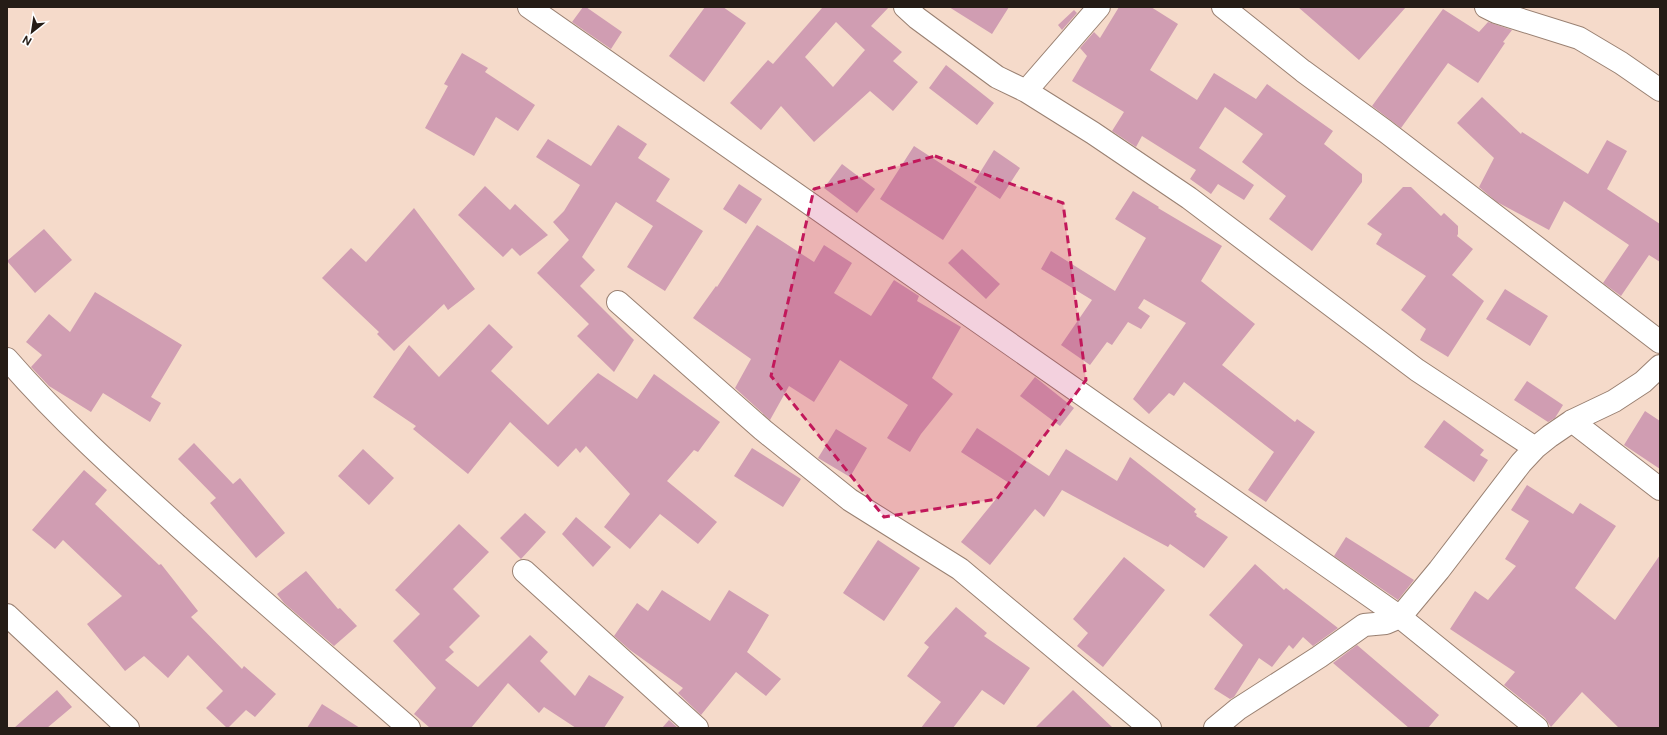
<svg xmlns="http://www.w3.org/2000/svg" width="1667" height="735" font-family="'Public Sans',sans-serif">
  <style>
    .building { fill: #d09db2; fill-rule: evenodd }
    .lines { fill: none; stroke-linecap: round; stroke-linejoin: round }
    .minor-casing { stroke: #998072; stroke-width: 24 }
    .minor { stroke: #fff; stroke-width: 22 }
    .marked { fill: #c2185b; fill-opacity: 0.2; stroke: #c2185b; stroke-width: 3; stroke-dasharray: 8 5; stroke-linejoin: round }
  </style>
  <rect width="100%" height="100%" fill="#f5daca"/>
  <path class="building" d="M 583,7 L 586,7 L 622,32 L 611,49 L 572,22 Z
    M 705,7 L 723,7 L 746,23 L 704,82 L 669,56 Z
    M 820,7 L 889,7 L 871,26 L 902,52 L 893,61 L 918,82 L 893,111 L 870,91 L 814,142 L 781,106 L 761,130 L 730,103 L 768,60 L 773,64 L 822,8 ZM 836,22 L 865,50 L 833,87 L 805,57 Z
    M 949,7 L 1009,7 L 992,34 Z
    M 1119,7 L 1151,7 L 1178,24 L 1150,70 L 1197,100 L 1214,73 L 1256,99 L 1267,84 L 1333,131 L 1324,144 L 1362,174 L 1362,182 L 1312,251 L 1269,219 L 1286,196 L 1242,162 L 1263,134 L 1225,107 L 1199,148 L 1254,185 L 1244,200 L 1218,184 L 1211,194 L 1190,179 L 1196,170 L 1142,136 L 1136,147 L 1112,131 L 1124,112 L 1072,81 L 1087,56 L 1080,48 L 1094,32 L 1100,38 Z
    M 1298,7 L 1406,7 L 1359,60 Z
    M 1443,9 L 1479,32 L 1488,22 L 1512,30 L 1503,42 L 1505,43 L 1478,83 L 1448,63 L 1401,128 L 1372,106 Z
    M 1074,10 L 1077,13 L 1062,30 L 1058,25 Z
    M 462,53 L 488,68 L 485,72 L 535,105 L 518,131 L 496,117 L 474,156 L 425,128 L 448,86 L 444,84 Z
    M 946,65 L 994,103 L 977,125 L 929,88 Z
    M 1482,97 L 1521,134 L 1522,132 L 1588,174 L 1607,140 L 1627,151 L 1607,189 L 1660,224 L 1660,262 L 1649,255 L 1621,296 L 1603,283 L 1629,245 L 1564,201 L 1549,230 L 1497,202 L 1479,187 L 1494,158 L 1457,123 Z
    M 618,125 L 647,144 L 638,158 L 670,179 L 656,201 L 703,231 L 665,291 L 627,267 L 653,226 L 616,202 L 582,257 L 595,270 L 580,286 L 634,340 L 614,372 L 577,336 L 589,324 L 537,273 L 569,240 L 553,222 L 564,211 L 580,185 L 536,157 L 548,139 L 591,166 Z
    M 914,146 L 977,187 L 943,240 L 880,199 Z
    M 994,150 L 1020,168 L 1000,199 L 974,182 Z
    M 842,164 L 875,189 L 857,213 L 824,188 Z
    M 739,184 L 762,199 L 746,224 L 723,209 Z
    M 485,186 L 510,210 L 515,204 L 548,235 L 520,256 L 512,248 L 503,257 L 458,215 Z
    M 1403,187 L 1411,187 L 1441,216 L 1444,213 L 1458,226 L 1458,234 L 1457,236 L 1473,249 L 1452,275 L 1484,301 L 1448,357 L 1420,340 L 1426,329 L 1401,310 L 1426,276 L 1376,244 L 1382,234 L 1367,224 Z
    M 1133,191 L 1159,207 L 1158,208 L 1222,246 L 1201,281 L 1255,324 L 1222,365 L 1295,422 L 1297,419 L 1315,432 L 1266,502 L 1248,490 L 1274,452 L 1184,382 L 1174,396 L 1169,393 L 1149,414 L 1133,399 L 1186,323 L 1144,299 L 1138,308 L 1150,316 L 1141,329 L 1128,322 L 1112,345 L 1107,342 L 1090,365 L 1061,345 L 1092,300 L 1041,269 L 1051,251 L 1115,291 L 1146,238 L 1115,219 Z
    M 414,208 L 475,289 L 448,310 L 444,304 L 394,351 L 377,334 L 379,332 L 322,278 L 351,248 L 366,262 Z
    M 757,225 L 814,262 L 824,245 L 852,263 L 834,293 L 871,316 L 894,280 L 919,296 L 917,301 L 961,327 L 932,378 L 953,394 L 921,434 L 910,452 L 887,438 L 908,405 L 840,360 L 814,402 L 789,386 L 770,420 L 735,388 L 751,359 L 693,318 L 716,286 L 717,287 Z
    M 44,229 L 72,260 L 35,293 L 7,261 Z
    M 962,249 L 1000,284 L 986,299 L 948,263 Z
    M 1505,289 L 1548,316 L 1530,346 L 1486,319 Z
    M 95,292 L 182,345 L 151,397 L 161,403 L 150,422 L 103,393 L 91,412 L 49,386 L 31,367 L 42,355 L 26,342 L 49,314 L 70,332 Z
    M 489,324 L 513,347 L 491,371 L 548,425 L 598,373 L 637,399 L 654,374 L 720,422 L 698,452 L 694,450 L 667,481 L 717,522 L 698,544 L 660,514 L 630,549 L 604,527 L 630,494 L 586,446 L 580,453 L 576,448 L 558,467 L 510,422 L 468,474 L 413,429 L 416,426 L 373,397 L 409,345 L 439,377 Z
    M 1035,377 L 1074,408 L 1060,426 L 1020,396 Z
    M 1527,381 L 1563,405 L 1555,418 L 1548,422 L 1514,400 Z
    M 1645,411 L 1660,421 L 1660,469 L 1624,445 Z
    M 1444,420 L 1484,450 L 1480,455 L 1488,460 L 1474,482 L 1424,447 Z
    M 977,428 L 1049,476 L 1066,449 L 1117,481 L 1130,457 L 1196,509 L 1194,512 L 1197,514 L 1196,516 L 1228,537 L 1204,568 L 1170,544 L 1168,547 L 1062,490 L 1044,517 L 1035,509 L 990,565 L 961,542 L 1009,483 L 961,452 Z
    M 836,429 L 867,448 L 850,477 L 818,458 Z
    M 194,443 L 233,484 L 240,478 L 285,533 L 256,558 L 210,503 L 216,498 L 178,459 Z
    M 752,448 L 801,479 L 783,507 L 734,476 Z
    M 363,449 L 394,478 L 369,505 L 338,476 Z
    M 84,470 L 107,490 L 95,504 L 159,565 L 161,564 L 198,611 L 191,617 L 242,669 L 244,666 L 276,694 L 255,717 L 246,710 L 228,728 L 227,728 L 206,708 L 223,691 L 188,655 L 168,678 L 144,656 L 125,671 L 87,624 L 122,596 L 63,540 L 55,549 L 32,530 Z
    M 1527,485 L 1573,514 L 1580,503 L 1616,526 L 1575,588 L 1615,620 L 1660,555 L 1660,728 L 1619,728 L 1582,692 L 1551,727 L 1545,718 L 1504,685 L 1515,672 L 1450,629 L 1475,591 L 1488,600 L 1516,566 L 1505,559 L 1529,521 L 1511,510 Z
    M 525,513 L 546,532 L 521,559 L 500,538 Z
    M 576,517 L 611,547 L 593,567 L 562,534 Z
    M 459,524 L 489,552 L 453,589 L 480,616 L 449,647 L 454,652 L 445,660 L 478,687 L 530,635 L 548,652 L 540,661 L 575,696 L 589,675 L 624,697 L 604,728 L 576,728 L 544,707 L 539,713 L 508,683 L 471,728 L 430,728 L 414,714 L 436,688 L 393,641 L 420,614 L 395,590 Z
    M 1346,537 L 1414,580 L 1398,600 L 1334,556 Z
    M 878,540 L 920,568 L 884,621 L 843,593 Z
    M 1124,557 L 1165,590 L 1103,667 L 1077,646 L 1088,633 L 1073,619 Z
    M 1255,564 L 1284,590 L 1286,588 L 1338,628 L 1313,646 L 1303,637 L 1293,649 L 1289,645 L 1272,667 L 1259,658 L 1234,697 L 1230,699 L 1214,689 L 1243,645 L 1209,615 Z
    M 306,571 L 338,609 L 340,608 L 357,626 L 334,646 L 284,603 L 277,594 Z
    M 662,590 L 710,621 L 729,590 L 769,615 L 747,652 L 781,679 L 766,696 L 736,672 L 701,715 L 678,693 L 683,688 L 630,650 L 614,636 L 637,603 L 648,611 Z
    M 956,607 L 987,633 L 984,636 L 1030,668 L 1004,705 L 982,690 L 953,728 L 921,728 L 941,702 L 907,676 L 929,647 L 924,643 Z
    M 1357,645 L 1439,715 L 1428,728 L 1409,728 L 1333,663 Z
    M 57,690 L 72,707 L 47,728 L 14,728 Z
    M 1073,690 L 1113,728 L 1035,728 Z
    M 322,704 L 360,728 L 307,728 Z
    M 669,720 L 678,728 L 662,728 Z"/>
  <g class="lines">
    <g class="minor-casing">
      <path id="minor" d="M 529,7 L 1400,617 L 1537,728
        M 905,7 L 917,18 L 997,77 L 1026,91 L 1093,133 L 1189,198 L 1417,370 L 1535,448
        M 1223,7 L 1303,71 L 1385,131 L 1660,342
        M 1486,7 L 1496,12 L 1579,38 L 1621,63 L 1660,90
        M 1026,91 L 1099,7
        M 618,302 L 763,430 L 850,500 L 960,569 L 1150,728
        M 7,359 C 60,420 118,472 178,526 C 254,594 332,661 409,728
        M 1572,421 L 1660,489
        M 524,571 L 697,728
        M 7,615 L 128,728
        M 1215,728 L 1238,709 L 1319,657 L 1364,625 L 1386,623 L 1400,617 L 1439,570 L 1521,463 L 1535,448 L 1550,436 L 1572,421 L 1614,401 L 1643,382 L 1660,366"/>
    </g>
    <use href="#minor" class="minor"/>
  </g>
  <path class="marked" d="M 935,156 L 1063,203 L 1086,380 L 997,499 L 884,517 L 771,376 L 814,189 Z"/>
  <rect width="1667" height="735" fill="none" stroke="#251c16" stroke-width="16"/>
  <g transform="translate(32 32) rotate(210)" stroke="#ffffff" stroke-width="3" paint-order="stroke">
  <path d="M0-3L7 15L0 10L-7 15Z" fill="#251c16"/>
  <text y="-6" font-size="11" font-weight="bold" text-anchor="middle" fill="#251c16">N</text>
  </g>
</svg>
